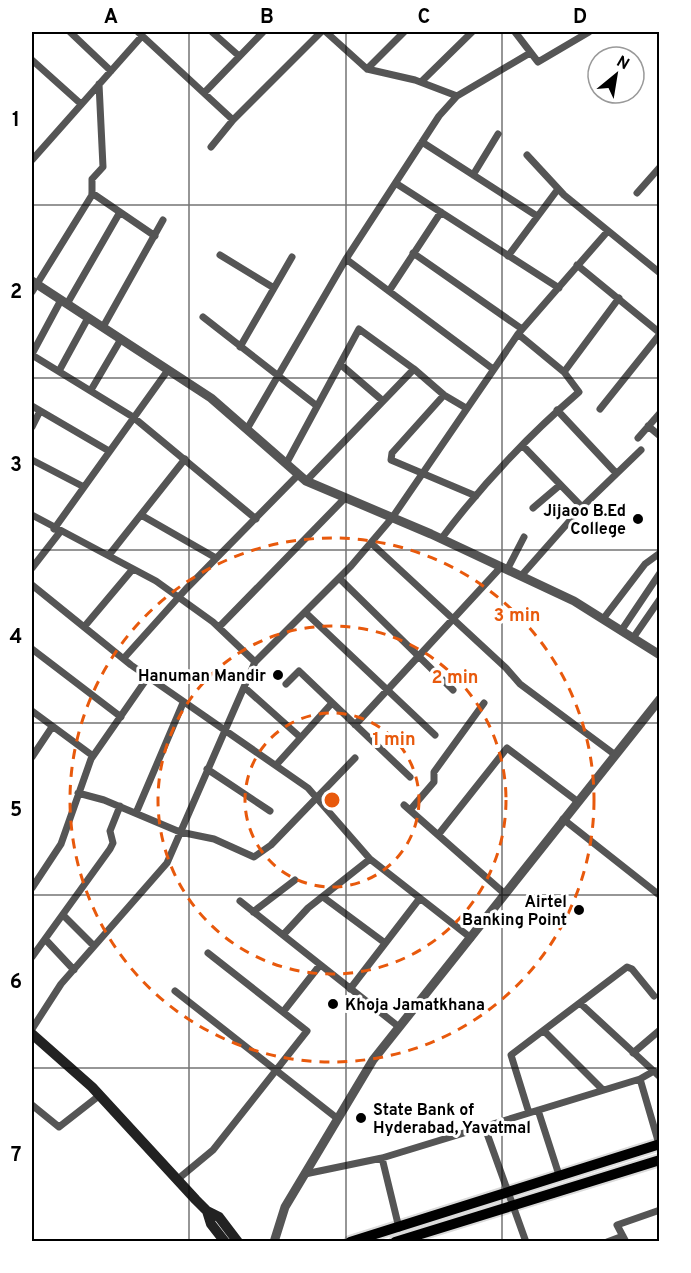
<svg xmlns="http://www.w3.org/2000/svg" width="691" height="1273" font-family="Overpass,sans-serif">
<rect width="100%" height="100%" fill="#fff"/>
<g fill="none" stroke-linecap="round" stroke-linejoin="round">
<defs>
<path id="primary" d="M 350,1242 L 660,1144
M 395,1242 L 660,1160"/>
</defs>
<use href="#primary" stroke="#dbdbdb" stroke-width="14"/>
<path stroke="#555" stroke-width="7" d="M 70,32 L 111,71
M 138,32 L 233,120
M 212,32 L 239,56
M 326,32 L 367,69 L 415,80 L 457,96
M 515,32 L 538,62 L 589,32
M 32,60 L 81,104
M 367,69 L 404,32
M 421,82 L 472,32
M 204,93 L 263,32
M 422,142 L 537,216
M 211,147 L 233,120 L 321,32
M 527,155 L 564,195 L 660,273
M 32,160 L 142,36
M 473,175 L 498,134
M 397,184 L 559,288
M 92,193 L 155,236
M 637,193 L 660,167
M 413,253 L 522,329
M 220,255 L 274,288
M 508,256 L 558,189
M 346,259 L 493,369
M 577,265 L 660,333
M 389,291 L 441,212
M 32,292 L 92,195 L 92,179 L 103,167 L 99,84
M 67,304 L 120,212
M 203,317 L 317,406
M 103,327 L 163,220
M 240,347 L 292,257
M 32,354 L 61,300
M 32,355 L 133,417 L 256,519
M 340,364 L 383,401
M 59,371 L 88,318
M 564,372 L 619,298
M 91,390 L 121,339
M 444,395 L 392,453 L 391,460 L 476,496
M 32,406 L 109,451
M 600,409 L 660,334
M 557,410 L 616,473
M 648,426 L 660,436
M 32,427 L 40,411
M 247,429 L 346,259 L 439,116 L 457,96 L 530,53
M 638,438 L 660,413
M 523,446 L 582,507
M 32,460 L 84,487
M 286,464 L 359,329 L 414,369 L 444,395 L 466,408
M 306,481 L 414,369
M 533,508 L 560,485
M 32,515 L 156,581 L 213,622 L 255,662
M 141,515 L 216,558
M 54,529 L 168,370
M 441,539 C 481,486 529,435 579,392 L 564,372 L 518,334
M 371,543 L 506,668 L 520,684 L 614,754
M 109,555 L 185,459
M 32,568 L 60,532
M 507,570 L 524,537
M 521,576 L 582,507 L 641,450
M 339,578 L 453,690
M 32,585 L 131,665 L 308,788 L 370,859 L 471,938
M 306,613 L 435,735
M 603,619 L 645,564 L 660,553
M 84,627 L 132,570
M 219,627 L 345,498
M 621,631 L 660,573
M 633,638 L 660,599
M 32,649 L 121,717
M 124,658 L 186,589 L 298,475
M 286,684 L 299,671 L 410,777
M 244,687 L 300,737
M 32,711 L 93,756
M 355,725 L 501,567
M 32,757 L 52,727
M 277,764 L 332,703
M 207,769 L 270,811
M 78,793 L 104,800 L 180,832 L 214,839 L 254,857 L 271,845 L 355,758
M 404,805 L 505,894
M 410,810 L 434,782 L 434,772 L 484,703
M 136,813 L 183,703
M 563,819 L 658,894
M 438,835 L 507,748 L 577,801
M 32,888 L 61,844 L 91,759 L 148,677
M 323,897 L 385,943
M 240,901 L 399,1027
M 253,912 L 295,880
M 63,915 L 94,946
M 283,935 L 308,908 L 370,859
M 45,939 L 74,970
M 32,957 L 110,849 L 113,843 L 110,831 L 120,806
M 350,989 L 420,898
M 175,991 L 338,1119
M 581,1004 L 660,1077
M 283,1012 L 320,965
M 32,1029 L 61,984 L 167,863 L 255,662 L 351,566 L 392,518 L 518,334 L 607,232
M 544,1031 L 603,1090
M 633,1053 L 660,1030
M 640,1079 L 659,1144
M 32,1105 L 59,1127 L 100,1095
M 538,1110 L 559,1175
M 529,1113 L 511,1055 L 627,967 L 632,969 L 654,996
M 485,1128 L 526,1242
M 382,1158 L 399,1228
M 305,1174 L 382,1158 L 640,1079 L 654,1071
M 178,1179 L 213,1150 L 307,1031 L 208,953
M 607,1242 L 623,1236
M 626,1242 L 617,1225 L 660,1210"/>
<path stroke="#555" stroke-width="9" d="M 32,281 L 211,398 L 306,481 L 431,534 L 574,601 L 660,655
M 274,1242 L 285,1207 L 373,1060 L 660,699"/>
<path stroke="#222" stroke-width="10" d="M 32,1034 L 92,1087 L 196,1200 L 207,1211 L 219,1217 L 238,1242
M 207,1211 L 211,1224 L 225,1242"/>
<use href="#primary" stroke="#000" stroke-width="10"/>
</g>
<path fill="none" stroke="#000" stroke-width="1.5" stroke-opacity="0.55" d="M 189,32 L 189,1242M 346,32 L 346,1242M 502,32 L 502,1242M 32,205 L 660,205M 32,378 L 660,378M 32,550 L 660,550M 32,723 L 660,723M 32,895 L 660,895M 32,1068 L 660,1068"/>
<g fill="none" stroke="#e8590c" stroke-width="3" stroke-dasharray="10 8">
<circle cx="332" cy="800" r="87"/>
<circle cx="332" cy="800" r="174"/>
<circle cx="332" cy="800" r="262"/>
</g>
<g fill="#000" stroke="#fff" stroke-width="2">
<circle cx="638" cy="519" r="6"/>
<circle cx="278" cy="675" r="6"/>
<circle cx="579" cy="910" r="6"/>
<circle cx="333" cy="1004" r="6"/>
<circle cx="361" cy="1118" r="6"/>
</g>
<g text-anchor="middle" stroke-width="6" stroke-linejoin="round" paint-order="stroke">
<g font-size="16" font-weight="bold" fill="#000" stroke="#fff" text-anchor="end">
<text x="626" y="516">Jijaoo B.Ed<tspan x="626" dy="18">College</tspan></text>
<text x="266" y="681">Hanuman Mandir</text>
<text x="567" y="907">Airtel<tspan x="567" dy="18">Banking Point</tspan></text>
<text x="345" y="1010" text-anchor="start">Khoja Jamatkhana</text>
<text x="373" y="1115" text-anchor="start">State Bank of<tspan x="373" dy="18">Hyderabad, Yavatmal</tspan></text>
</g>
</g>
<circle cx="332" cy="800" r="9" fill="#e8590c" stroke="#fff" stroke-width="3"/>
<g font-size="18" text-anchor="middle" font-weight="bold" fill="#e8590c" stroke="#fff" stroke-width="6" stroke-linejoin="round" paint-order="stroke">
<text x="517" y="621">3 min</text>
<text x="455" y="683">2 min</text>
<text x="394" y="745">1 min</text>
</g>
<rect width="691" height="1273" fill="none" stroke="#ffffff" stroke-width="66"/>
<g transform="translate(616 75) rotate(30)"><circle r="28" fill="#ffffff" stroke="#999999" stroke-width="1.5"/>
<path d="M0-4.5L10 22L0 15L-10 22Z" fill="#000000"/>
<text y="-9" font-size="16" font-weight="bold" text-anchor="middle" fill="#000000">N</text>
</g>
<rect x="33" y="33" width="625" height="1207" fill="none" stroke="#000" stroke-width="2"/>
<g font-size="20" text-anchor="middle" font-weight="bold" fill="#000">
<text x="111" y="23">A</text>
<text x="267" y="23">B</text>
<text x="424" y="23">C</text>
<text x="580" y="23">D</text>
<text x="16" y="126">1</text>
<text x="16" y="298">2</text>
<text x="16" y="471">3</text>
<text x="16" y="643">4</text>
<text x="16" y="816">5</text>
<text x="16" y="988">6</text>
<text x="16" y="1161">7</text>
</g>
</svg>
